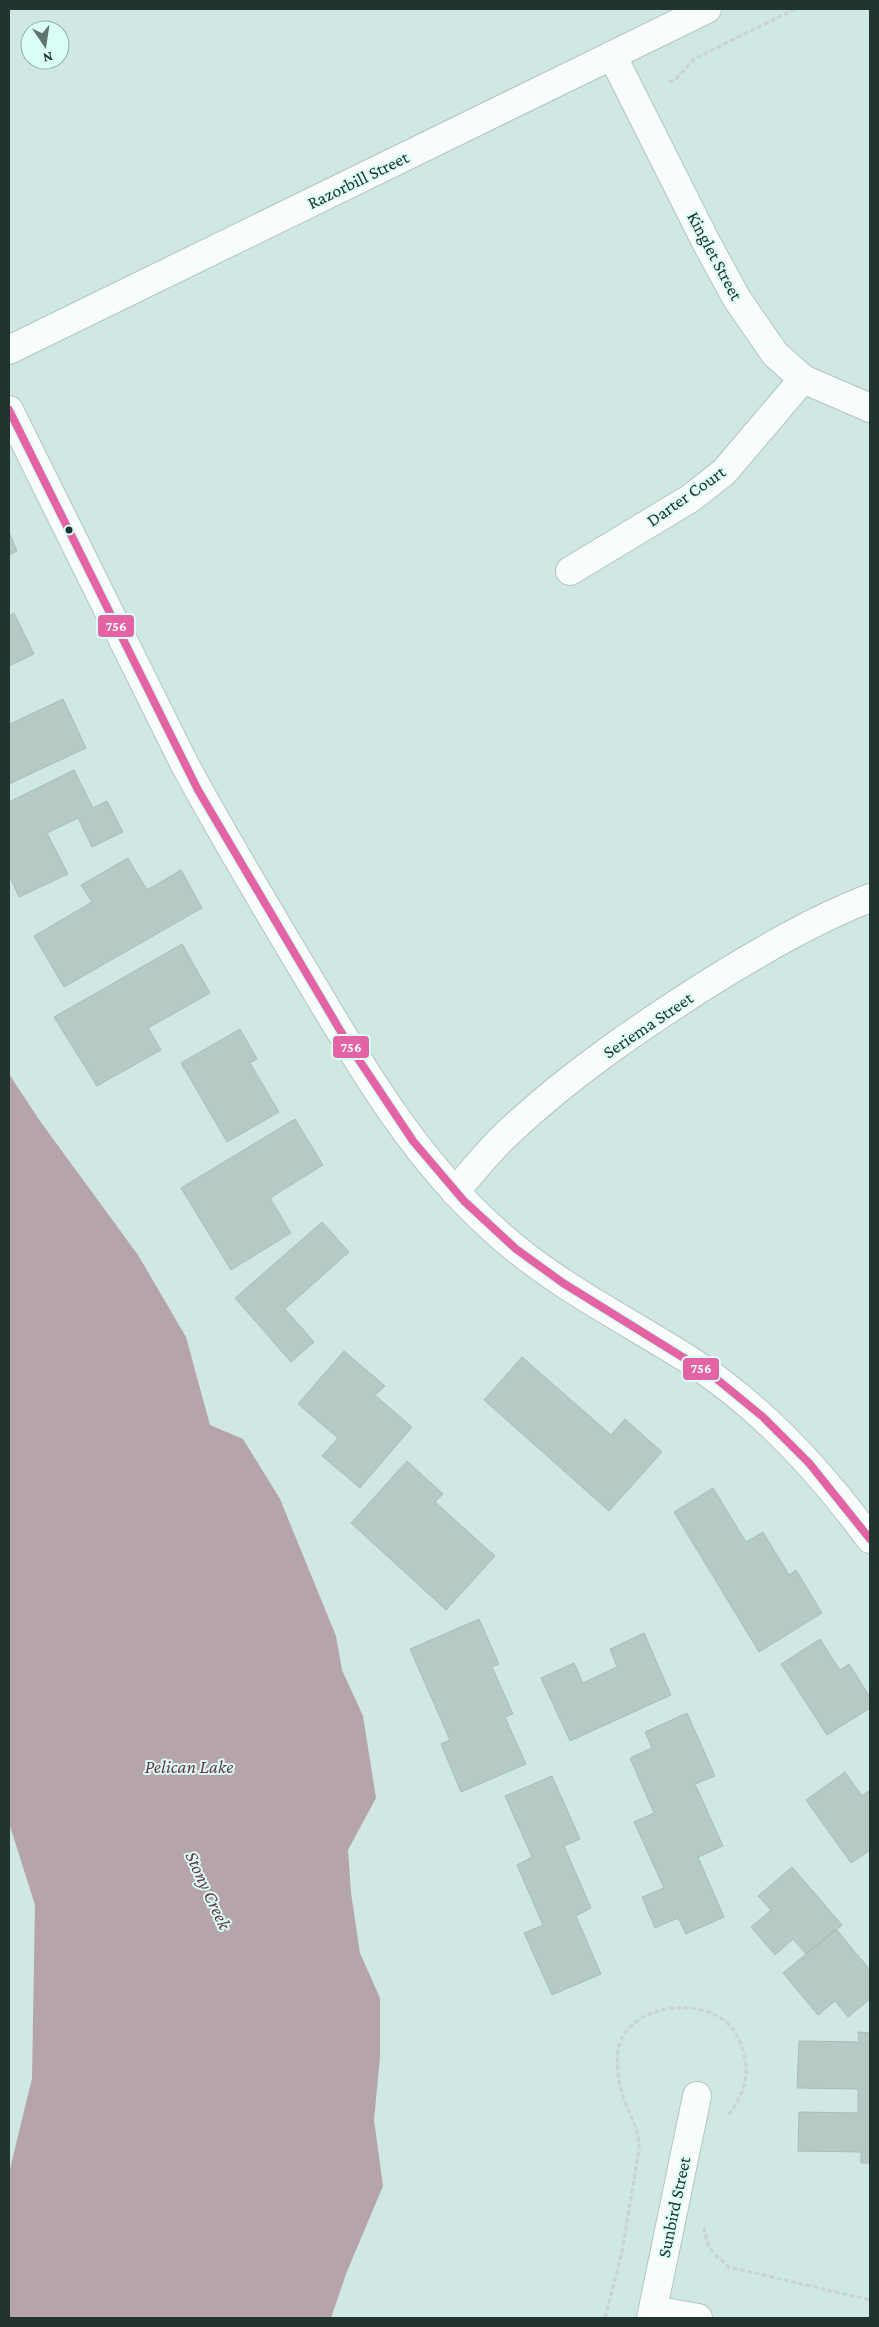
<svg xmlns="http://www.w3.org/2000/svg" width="879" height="2327" font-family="'Crimson Pro',serif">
<rect width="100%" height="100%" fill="#d0e8e3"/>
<path fill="#b6a4ab" d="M 9,1074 L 40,1121 L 138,1255 L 186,1337 L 210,1425 L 243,1439 L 280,1499 L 336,1636 L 342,1670 L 363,1716 L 376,1798 L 348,1850 L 351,1893 L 360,1953 L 380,1998 L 380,2057 L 374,2120 L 383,2186 L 346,2274 L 331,2318 L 9,2318 L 9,2173 L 32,2078 L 35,1905 L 9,1823 Z"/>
<path fill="#b6c9c5" stroke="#aabcb8" d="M 9,532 L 17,551 L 9,555 Z
M 14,613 L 34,654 L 9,666 L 9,616 Z
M 63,699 L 86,748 L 9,784 L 9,722 L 10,724 Z
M 74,770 L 93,808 L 107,801 L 123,832 L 92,847 L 78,818 L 47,833 L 68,874 L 19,897 L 9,875 L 9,802 Z
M 128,858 L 147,890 L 181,870 L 202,908 L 64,987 L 34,936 L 92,902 L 81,885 Z
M 182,944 L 210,993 L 148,1028 L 161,1050 L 97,1086 L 54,1017 Z
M 240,1029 L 257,1059 L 250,1063 L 279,1112 L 227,1142 L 181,1063 Z
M 295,1119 L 323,1165 L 270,1198 L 291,1233 L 231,1270 L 181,1188 Z
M 322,1222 L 349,1252 L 285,1309 L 314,1342 L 291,1362 L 235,1298 Z
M 344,1351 L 385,1386 L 375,1395 L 412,1427 L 360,1488 L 322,1456 L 338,1438 L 298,1404 Z
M 522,1357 L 611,1435 L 625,1419 L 662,1452 L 609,1511 L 484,1400 Z
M 407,1461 L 443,1494 L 435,1502 L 495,1556 L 446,1610 L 351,1523 Z
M 713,1488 L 746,1542 L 763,1532 L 789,1575 L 796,1570 L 822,1613 L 759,1652 L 674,1512 Z
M 479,1619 L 499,1664 L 492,1667 L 513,1714 L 505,1717 L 526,1764 L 461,1792 L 441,1744 L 450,1740 L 410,1649 Z
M 644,1633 L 671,1695 L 570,1741 L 541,1678 L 574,1663 L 583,1683 L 617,1667 L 610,1649 Z
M 820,1639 L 840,1670 L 849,1664 L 870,1697 L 870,1708 L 827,1735 L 781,1664 Z
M 687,1713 L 715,1776 L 695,1784 L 723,1846 L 698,1857 L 724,1917 L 686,1934 L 678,1918 L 655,1928 L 642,1897 L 664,1888 L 634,1822 L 654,1813 L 630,1758 L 652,1748 L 645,1732 Z
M 845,1772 L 862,1796 L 870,1790 L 870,1850 L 851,1863 L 806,1800 Z
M 552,1776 L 580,1839 L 564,1846 L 591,1908 L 576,1916 L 601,1974 L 552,1995 L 524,1933 L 543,1925 L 517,1865 L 532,1857 L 505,1796 Z
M 792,1867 L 842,1925 L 806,1954 L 793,1939 L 775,1955 L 751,1927 L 771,1910 L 758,1896 Z
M 836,1929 L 870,1970 L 870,1999 L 848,2017 L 835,2001 L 818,2015 L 783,1973 Z
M 858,2032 L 870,2033 L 870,2163 L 861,2163 L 861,2152 L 798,2151 L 799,2112 L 858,2113 L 858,2089 L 797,2088 L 799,2041 L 859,2042 Z"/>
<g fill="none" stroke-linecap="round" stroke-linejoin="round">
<defs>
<path id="minor" d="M 612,55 L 707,244 L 737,299 L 775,354 L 803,379 L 870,408
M 9,350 L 707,9
M 570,571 L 691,498 L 724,472 L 803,379
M 455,1192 C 473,1171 491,1148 511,1130 C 571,1074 640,1027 709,983 C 761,951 813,920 870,898
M 653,2310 L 698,2318
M 651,2318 L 697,2096"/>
<path id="tertiary" d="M 9,410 L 184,763 C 222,834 264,904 306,974 C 360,1065 413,1157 493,1229 C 553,1284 618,1315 686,1358 C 760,1405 819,1469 870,1539"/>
</defs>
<use href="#minor" stroke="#b2c5c1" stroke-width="30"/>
<use href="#tertiary" stroke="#b2c5c1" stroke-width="30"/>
<path stroke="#cbd3d1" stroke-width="3" stroke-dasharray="5 2.5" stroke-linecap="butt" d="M 669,82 L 676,79 L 694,59 L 795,9
M 704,2227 C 707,2249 713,2253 729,2267 L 870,2300
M 605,2318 L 622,2252 L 639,2149 C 639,2127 632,2121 625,2102 C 619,2087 616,2066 618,2050 C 626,2006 696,1996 726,2022 C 737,2031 742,2045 745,2059 C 749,2081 742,2097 728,2115"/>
<use href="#minor" stroke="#f8fcfb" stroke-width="28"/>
<use href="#tertiary" stroke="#f8fcfb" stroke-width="28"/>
<defs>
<path id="bus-1" d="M 9,410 L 198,790 L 347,1042 L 413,1141 L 464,1201 L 516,1249 L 563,1283 L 713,1376 L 763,1417 L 809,1463 L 870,1539"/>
</defs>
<use href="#bus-1" stroke="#dafef5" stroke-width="11"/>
<use href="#bus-1" stroke="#e463a4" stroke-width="8"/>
</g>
<circle fill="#223430" stroke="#dafef5" stroke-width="2" cx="69" cy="530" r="4.5"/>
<g text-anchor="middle" stroke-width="4" stroke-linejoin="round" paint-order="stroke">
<g font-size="18" fill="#223430" stroke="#dafef5">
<text transform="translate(358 180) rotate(-26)" y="6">Razorbill Street</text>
<text transform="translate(715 256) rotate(62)" y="6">Kinglet Street</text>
<text transform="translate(686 496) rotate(-35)" y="6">Darter Court</text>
<text transform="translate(648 1025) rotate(-34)" y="6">Seriema Street</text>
<text transform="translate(674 2207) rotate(-78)" y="6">Sunbird Street</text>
</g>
<g font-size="19" font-style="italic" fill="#683548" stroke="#dafef5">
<text x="189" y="1773">Pelican Lake</text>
<text transform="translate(209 1890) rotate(65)" y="7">Stony Creek</text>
</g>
</g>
<g stroke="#dafef5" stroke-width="2">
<rect x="97" y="614" width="38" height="24" rx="5" fill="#e463a4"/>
<rect x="332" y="1035" width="38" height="24" rx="5" fill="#e463a4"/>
<rect x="682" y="1357" width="38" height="24" rx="5" fill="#e463a4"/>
</g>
<g font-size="14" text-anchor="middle" font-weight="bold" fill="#fff">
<text x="116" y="631">756</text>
<text x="351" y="1052">756</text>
<text x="701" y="1373">756</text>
</g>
<rect width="879" height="2327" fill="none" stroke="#223430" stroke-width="20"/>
<g transform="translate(45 45) rotate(167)"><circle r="24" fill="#dafef5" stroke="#90ada6"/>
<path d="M0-4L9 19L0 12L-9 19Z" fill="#5f736f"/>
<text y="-8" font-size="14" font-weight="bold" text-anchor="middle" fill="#223430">N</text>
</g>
</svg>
